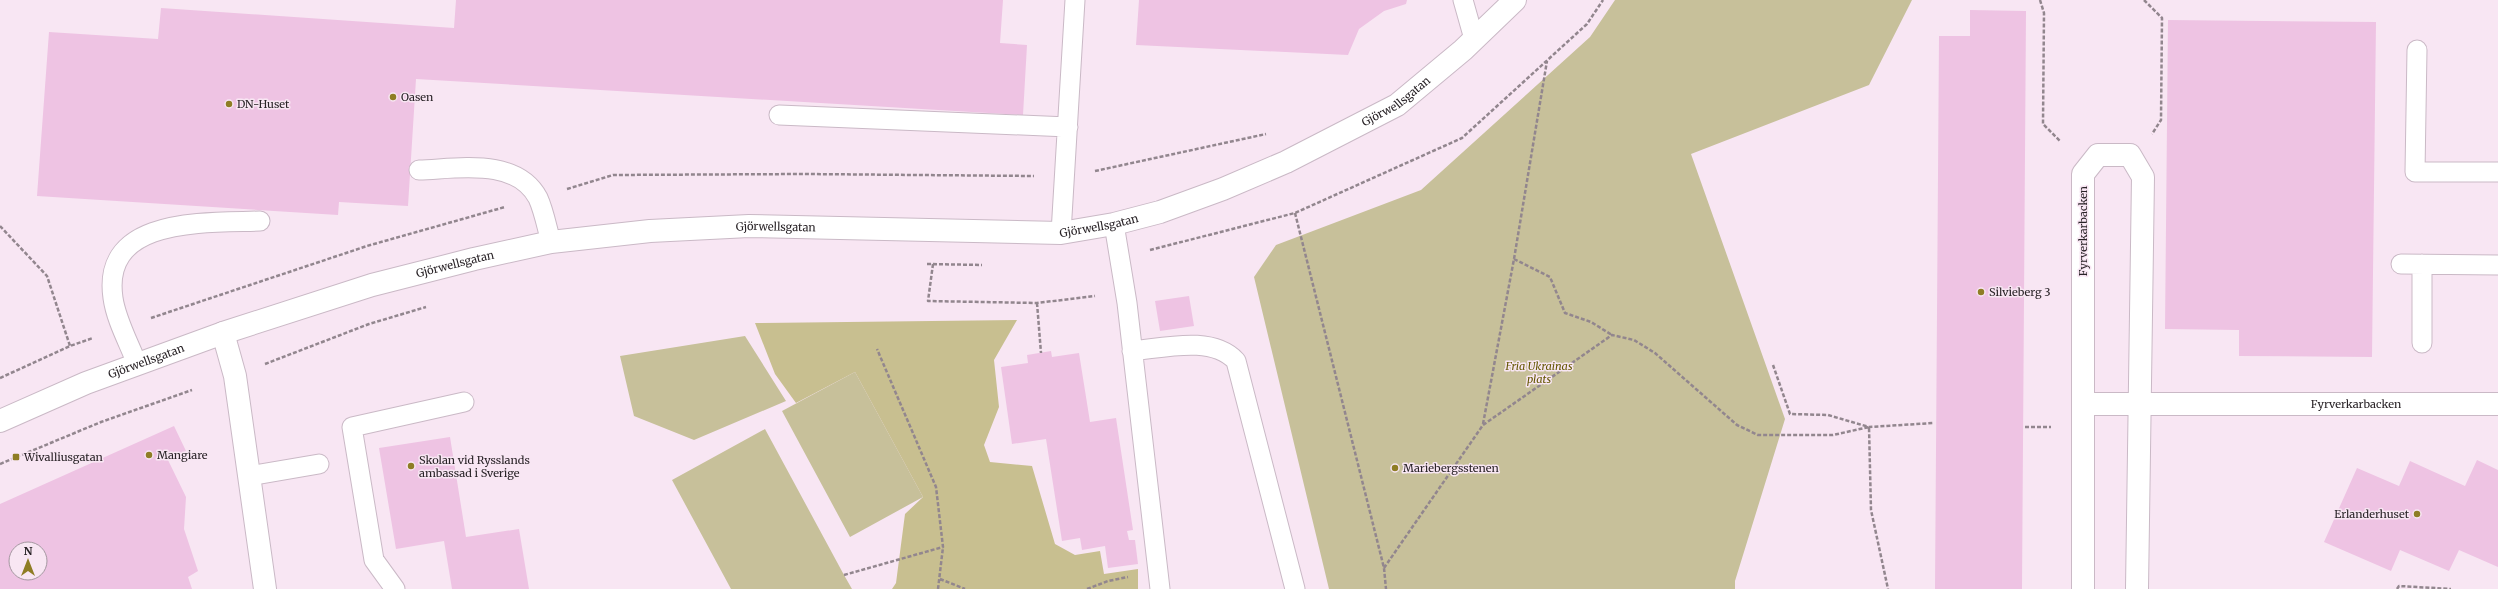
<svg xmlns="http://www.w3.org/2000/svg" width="2498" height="589" font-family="Merriweather,serif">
<rect width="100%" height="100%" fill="#f8e6f3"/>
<path fill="#c7c09a" d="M 1615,0 L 1912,0 L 1869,85 L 1691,154 L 1785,419 L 1735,581 L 1735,589 L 1329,589 L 1254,277 L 1276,245 L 1421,190 L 1590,37 Z
M 745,336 L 786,401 L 694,440 L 634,416 L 620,356 Z
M 855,372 L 923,497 L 850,537 L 782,411 Z
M 765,429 L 844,575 L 852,589 L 731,589 L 672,480 Z"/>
<path fill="#c8bf90" d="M 1017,320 L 994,360 L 999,407 L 984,445 L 990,462 L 1032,466 L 1055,544 L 1075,555 L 1100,551 L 1104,574 L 1138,569 L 1138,589 L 892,589 L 896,583 L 905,514 L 923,497 L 855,372 L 796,403 L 775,374 L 755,323 Z"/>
<path fill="#eec3e3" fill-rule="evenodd" d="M 456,0 L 1003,0 L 1000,43 L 1027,45 L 1023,115 L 416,79 L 408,206 L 339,202 L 338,215 L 37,196 L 49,32 L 158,39 L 161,8 L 454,28 Z
M 1139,0 L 1407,0 L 1406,4 L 1384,11 L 1359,29 L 1348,55 L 1136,45 Z
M 1970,10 L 2026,11 L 2022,589 L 1935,589 L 1939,36 L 1970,36 Z
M 2168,20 L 2376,22 L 2372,357 L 2239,356 L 2239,330 L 2165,329 Z
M 1189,296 L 1194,326 L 1160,331 L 1155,301 Z
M 1051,351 L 1052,357 L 1079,353 L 1090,422 L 1116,418 L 1133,530 L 1127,531 L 1129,540 L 1135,540 L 1138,564 L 1108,568 L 1105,546 L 1082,550 L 1080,538 L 1062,541 L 1046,439 L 1012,444 L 1001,367 L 1028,363 L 1027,355 Z
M 174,426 L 186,451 L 168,460 L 186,497 L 184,529 L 198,571 L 188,577 L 192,589 L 0,589 L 0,504 ZM 16,549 L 40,549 L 40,573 L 16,573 Z
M 450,437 L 466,537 L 519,529 L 529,589 L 452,589 L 444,541 L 396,549 L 379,448 Z
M 2477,460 L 2498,470 L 2498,567 L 2459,550 L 2449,571 L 2400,550 L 2391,571 L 2324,542 L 2357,468 L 2399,486 L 2410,461 L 2465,486 Z"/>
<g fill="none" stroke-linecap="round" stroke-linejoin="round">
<defs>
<path id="lane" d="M 1463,0 L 1474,39
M 2417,50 L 2415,172 L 2498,172
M 779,115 L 1068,127
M 419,170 C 457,169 516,157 538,198 C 544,211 547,228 551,242
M 1114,224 L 1127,303 L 1160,589
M 1061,233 L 1075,0
M 2401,264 L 2498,265
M 2422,264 L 2422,343
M 1132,351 C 1164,348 1212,335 1236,361 L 1295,589
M 137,364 C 129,343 116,320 113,298 C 101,216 207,223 260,221
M 249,476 L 319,464
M 395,589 L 374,560 L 352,427 L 464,402"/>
<g id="street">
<path d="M 223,333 L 235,376 L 265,589"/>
<path id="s1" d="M 2083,404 L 2498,404"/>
<path d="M 2083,589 L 2083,174 L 2098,155 L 2130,155 L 2143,177 L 2137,589"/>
</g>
<g id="secondary">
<path id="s2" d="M 0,421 L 86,383 L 223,333 L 372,285 L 474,259 L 551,242 L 650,231 L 749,226 L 1061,233 L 1114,224 L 1160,212 L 1223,189 L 1286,162 L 1397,105 L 1463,50 L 1515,0"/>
</g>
</defs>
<use href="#lane" stroke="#cab9c6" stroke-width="21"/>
<use href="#street" stroke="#cab9c6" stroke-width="24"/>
<use href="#secondary" stroke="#cab9c6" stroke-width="24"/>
<path stroke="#92868e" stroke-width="2.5" stroke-dasharray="4 2" stroke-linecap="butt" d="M 2040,0 L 2044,13 L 2043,124 L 2060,141
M 2144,0 L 2162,18 L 2161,120 L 2152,134
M 1095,171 L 1266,134
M 567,189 L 613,175 L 804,174 L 1034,176
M 1295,213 L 1384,568 L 1386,589
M 0,226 L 47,276 L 70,346
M 1150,250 L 1295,213 L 1462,138 L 1587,24 L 1603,0
M 1514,259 L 1550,277 L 1565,313 L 1591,322 L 1612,335
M 927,264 L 982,265
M 933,264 L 928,301 L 1037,303 L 1095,296
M 1037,303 L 1041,353
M 151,318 L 367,246 L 505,207
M 265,364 L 369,324 L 426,307
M 1773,365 L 1790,414 L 1828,415 L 1869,427 L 1933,423
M 0,378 L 70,346 L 93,338
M 1483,424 L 1514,259 L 1547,61
M 2025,427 L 2051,427
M 0,464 L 101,422 L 192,390
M 1384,568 L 1483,425 L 1612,335 L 1634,340 L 1655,353 L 1737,425 L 1758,435 L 1833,435 L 1869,427 L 1871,510 L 1888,589
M 844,575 L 943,547 L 936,487 L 877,349
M 940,579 L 965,589
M 938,589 L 943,547
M 1087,589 L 1108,581 L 1128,577
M 2397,589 L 2399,586 L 2451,589"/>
<use href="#lane" stroke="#fff" stroke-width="19"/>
<use href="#street" stroke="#fff" stroke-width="22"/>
<use href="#secondary" stroke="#fff" stroke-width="22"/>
</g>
<g fill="#8e7d24" stroke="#f8e6f3" stroke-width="1.5">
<circle cx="393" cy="97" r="4"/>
<circle cx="229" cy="104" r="4"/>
<circle cx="1981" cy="292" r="4"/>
<circle cx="149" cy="455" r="4"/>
<rect x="12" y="453" width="8" height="8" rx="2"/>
<circle cx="411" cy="466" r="4"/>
<circle cx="1395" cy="468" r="4"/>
<circle cx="2417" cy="514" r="4"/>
</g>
<g text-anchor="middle" stroke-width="3" stroke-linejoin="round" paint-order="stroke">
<g font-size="11" fill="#292327" stroke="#f8e6f3" text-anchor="start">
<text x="401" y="101">Oasen</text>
<text x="237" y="108">DN-Huset</text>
<text x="1989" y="296">Silvieberg 3</text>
<text x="157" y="459">Mangiare</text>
<text x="24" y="461">Wivalliusgatan</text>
<text x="419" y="464">Skolan vid Rysslands<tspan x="419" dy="13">ambassad i Sverige</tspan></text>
<text x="1403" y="472">Mariebergsstenen</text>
<text x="2409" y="518" text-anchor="end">Erlanderhuset</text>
</g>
<g font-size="11" fill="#292327" stroke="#f8e6f3">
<text dy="4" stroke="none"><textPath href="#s2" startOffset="1454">Gjörwellsgatan</textPath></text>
<text dy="4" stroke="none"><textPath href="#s2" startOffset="1130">Gjörwellsgatan</textPath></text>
<text dy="4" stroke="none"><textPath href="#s2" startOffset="806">Gjörwellsgatan</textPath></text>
<text transform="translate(2083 231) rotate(-90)" y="4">Fyrverkarbacken</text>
<text dy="4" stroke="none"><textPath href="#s2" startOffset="482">Gjörwellsgatan</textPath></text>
<text dy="4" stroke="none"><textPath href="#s2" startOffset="158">Gjörwellsgatan</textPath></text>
<text dy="4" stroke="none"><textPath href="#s1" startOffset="273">Fyrverkarbacken</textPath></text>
</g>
<g font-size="11" font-style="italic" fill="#635600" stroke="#f8e6f3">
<text x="1539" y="370">Fria Ukrainas<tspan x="1539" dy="13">plats</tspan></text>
</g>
</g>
<g transform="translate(28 561)"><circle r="19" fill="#f8e6f3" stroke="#a598a1"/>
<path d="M0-3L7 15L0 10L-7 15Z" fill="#8e7d24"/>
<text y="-6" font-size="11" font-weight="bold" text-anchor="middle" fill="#292327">N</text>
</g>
</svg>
